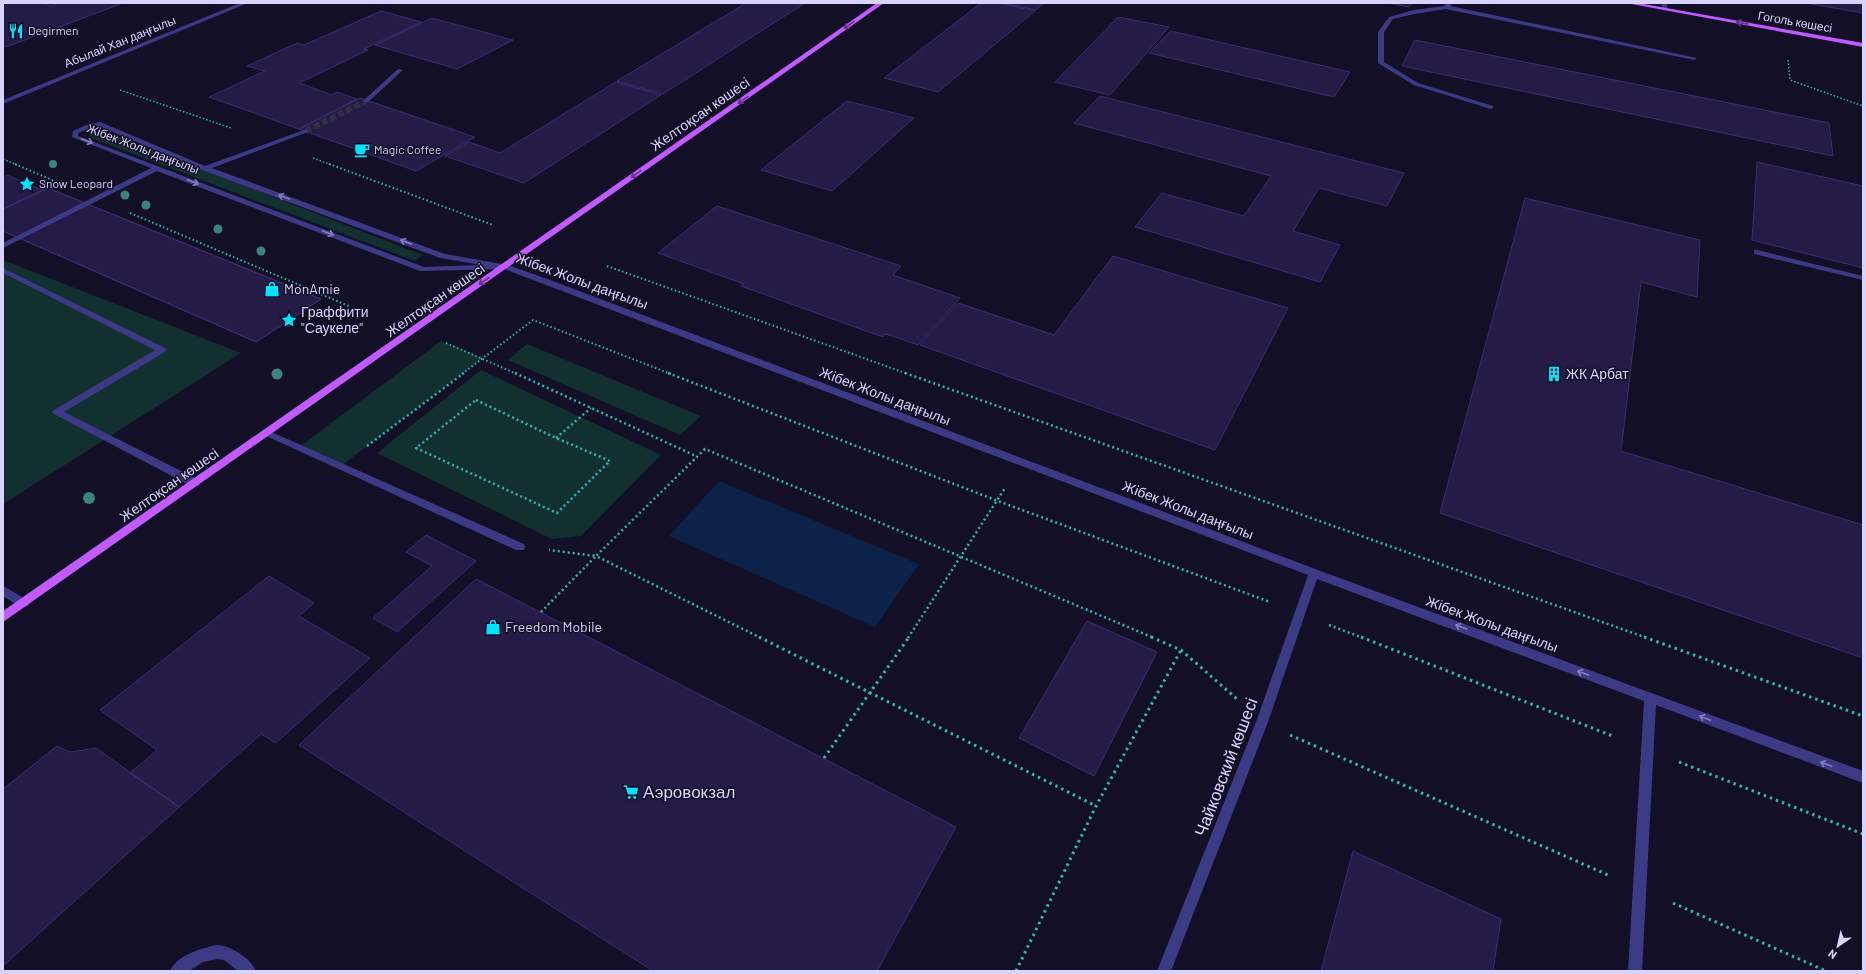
<svg xmlns="http://www.w3.org/2000/svg" width="1866" height="974" font-family="Barlow,sans-serif">
<rect width="100%" height="100%" fill="#130f26"/>
<path fill="#12302f" d="M 98,132 L 106,132 L 423,255 L 415,261 L 91,138 L 90,135 Z
M 3,260 L 241,353 L 3,504 Z
M 441,341 L 483,358 L 341,466 L 299,447 Z
M 527,344 L 701,416 L 680,435 L 508,360 Z
M 481,370 L 661,455 L 581,536 L 552,539 L 377,453 Z"/>
<path fill="#0c2248" d="M 719,481 L 919,564 L 875,627 L 669,536 Z"/>
<path fill="#241b47" stroke="#3b2d73" d="M 3,3 L 43,3 L 51,6 L 58,3 L 123,3 L 6,47 L 3,46 Z
M 746,3 L 805,3 L 663,94 L 617,81 Z
M 981,3 L 999,3 L 1035,11 L 938,92 L 884,78 Z
M 1002,3 L 1044,3 L 1036,10 Z
M 1387,3 L 1412,3 L 1409,7 Z
M 1805,3 L 1863,3 L 1863,13 Z
M 381,11 L 421,22 L 364,49 L 368,50 L 299,83 L 332,95 L 337,92 L 357,99 L 299,129 L 209,97 L 265,71 L 247,66 L 297,43 L 304,45 Z
M 1118,17 L 1169,27 L 1110,95 L 1055,82 Z
M 432,18 L 513,40 L 457,69 L 375,45 Z
M 1171,31 L 1350,72 L 1334,97 L 1149,53 Z
M 1415,40 L 1829,123 L 1833,156 L 1402,66 Z
M 616,82 L 661,95 L 524,183 L 445,156 L 469,142 L 500,153 Z
M 1100,96 L 1404,173 L 1387,206 L 1319,188 L 1293,231 L 1340,245 L 1320,282 L 1135,227 L 1162,193 L 1244,216 L 1271,176 L 1074,123 Z
M 360,98 L 475,137 L 416,171 L 299,129 Z
M 847,101 L 914,118 L 832,191 L 761,170 Z
M 1757,162 L 1863,186 L 1863,268 L 1752,240 Z
M 7,175 L 27,184 L 43,190 L 3,209 L 3,177 Z
M 48,188 L 321,299 L 256,342 L 3,231 L 3,209 Z
M 48,188 L 321,299 L 256,342 L 3,231 L 3,209 Z
M 1525,198 L 1700,240 L 1697,297 L 1641,282 L 1621,451 L 1863,525 L 1863,658 L 1440,513 Z
M 717,206 L 901,266 L 893,275 L 960,298 L 918,345 L 886,334 L 883,337 L 741,286 L 744,284 L 658,253 Z
M 1113,256 L 1288,308 L 1215,450 L 920,345 L 958,303 L 1054,335 Z
M 426,535 L 476,561 L 397,632 L 373,618 L 432,566 L 406,552 Z
M 269,576 L 314,603 L 299,616 L 370,658 L 276,743 L 261,734 L 179,807 L 130,773 L 157,750 L 100,710 Z
M 476,579 L 956,827 L 877,971 L 653,971 L 299,745 Z
M 1087,621 L 1157,652 L 1094,776 L 1019,738 Z
M 57,746 L 70,752 L 96,748 L 179,807 L 3,966 L 3,789 Z
M 1353,851 L 1501,919 L 1493,971 L 1321,971 Z"/>
<g fill="none" stroke-linecap="round" stroke-linejoin="round">
<path stroke="#312d47" stroke-width="6" stroke-dasharray="6 3" stroke-linecap="butt" d="M 306,131 L 366,101"/>
<path stroke="#2fb8b0" stroke-width="1.5" stroke-dasharray="1.5 2" stroke-linecap="butt" d="M 1788,60 L 1790,80 L 1863,106
M 120,90 L 231,128
M 313,158 L 332,165
M 3,159 L 17,165"/>
<path stroke="#2fb8b0" stroke-width="2" stroke-dasharray="1.5 2.5" stroke-linecap="butt" d="M 15,164 L 61,184
M 329,164 L 493,225
M 130,213 L 351,307
M 607,266 L 908,374
M 446,343 L 517,374
M 462,374 L 533,320 L 671,374"/>
<path stroke="#2fb8b0" stroke-width="2.5" stroke-dasharray="2 3" stroke-linecap="butt" d="M 515,373 L 696,456
M 668,373 L 998,501 L 1270,602
M 905,373 L 1647,638
M 476,400 L 556,438 L 610,461 L 557,513 L 416,448 Z
M 556,438 L 591,408
M 367,446 L 464,373
M 541,612 L 596,556 L 549,550
M 1329,625 L 1363,638
M 761,638 L 596,556 L 705,449 L 1154,638
M 908,638 L 1005,488"/>
<path stroke="#2fb8b0" stroke-width="3" stroke-dasharray="2.5 4" stroke-linecap="butt" d="M 759,637 L 1096,806
M 1151,637 L 1181,650 L 1237,699
M 1361,637 L 1615,737
M 1644,637 L 1863,716
M 1290,735 L 1608,875
M 824,758 L 909,637
M 1679,762 L 1863,834
M 1673,903 L 1826,971
M 1016,971 L 1096,806 L 1181,650"/>
<path fill="#3d3a85" fill-rule="evenodd" d="M 240,3 L 248,3 L 3,104 L 3,100 Z
M 1447,3 L 1453,3 L 1450,6 L 1697,58 L 1694,60 L 1446,9 L 1414,14 L 1393,19 L 1384,32 L 1384,62 L 1418,83 L 1493,106 L 1493,108 L 1491,109 L 1414,85 L 1378,63 L 1378,32 L 1389,17 L 1414,10 L 1444,6 Z
M 1661,3 L 1667,3 L 1667,10 L 1663,10 Z
M 398,69 L 403,70 L 368,102 L 364,102 L 364,100 Z
M 100,122 L 205,166 L 304,130 L 308,130 L 308,132 L 212,168 L 445,254 L 508,265 L 550,280 L 1318,570 L 1863,771 L 1863,783 L 1656,705 L 1642,971 L 1628,971 L 1644,701 L 1317,579 L 1268,722 L 1171,971 L 1157,971 L 1256,722 L 1308,575 L 504,269 L 420,271 L 157,171 L 3,248 L 3,243 L 151,168 L 72,137 L 73,131 L 86,125 ZM 99,126 L 202,170 L 440,258 L 481,265 L 424,267 L 78,136 L 78,133 L 90,128 Z
M 1754,250 L 1757,250 L 1863,276 L 1863,280 L 1754,254 Z
M 3,268 L 165,348 L 166,350 L 165,352 L 64,412 L 199,480 L 200,483 L 199,486 L 191,486 L 54,414 L 52,412 L 54,410 L 155,350 L 3,273 Z
M 267,430 L 524,544 L 525,547 L 524,550 L 516,550 L 264,435 L 262,433 L 264,431 Z
M 3,586 L 28,600 L 30,603 L 28,606 C 20,609 10,600 3,596 Z
M 217,945 C 231,946 250,957 256,971 L 238,971 L 224,960 L 217,959 L 203,962 L 189,971 L 170,971 C 176,956 201,948 217,945 Z"/>
<path fill="#c25bff" fill-rule="evenodd" d="M 877,3 L 884,3 L 3,622 L 3,611 Z
M 1626,3 L 1638,3 L 1863,43 L 1863,47 Z"/>
</g>
<g fill="#3d827b">
<circle cx="53" cy="164" r="4"/>
<circle cx="125" cy="195" r="4.5"/>
<circle cx="146" cy="205" r="4.5"/>
<circle cx="218" cy="229" r="4.5"/>
<circle cx="261" cy="251" r="4.5"/>
<circle cx="277" cy="374" r="5.5"/>
<circle cx="89" cy="498" r="6"/>
</g>
<defs><path id="oneway-shaft" d="M-6 0H5M1.5-3L5.5 0L1.5 3" fill="none" stroke-width="1.6" stroke-linecap="round" stroke-linejoin="round"/></defs>
<g stroke="#623188">
<use href="#oneway-shaft" transform="translate(1742 23) rotate(-170)"/>
<use href="#oneway-shaft" transform="translate(849 25) rotate(145)"/>
<use href="#oneway-shaft" transform="translate(743 100) rotate(145)"/>
<use href="#oneway-shaft" transform="translate(636 174) rotate(145)"/>
<use href="#oneway-shaft" transform="translate(484 281) rotate(145)"/>
</g>
<g stroke="#837fbc">
<use href="#oneway-shaft" transform="translate(87 141) rotate(21)"/>
<use href="#oneway-shaft" transform="translate(193 182) rotate(21)"/>
<use href="#oneway-shaft" transform="translate(284 197) rotate(-160)"/>
<use href="#oneway-shaft" transform="translate(328 233) rotate(21)"/>
<use href="#oneway-shaft" transform="translate(406 242) rotate(-160)"/>
<use href="#oneway-shaft" transform="translate(1461 627) rotate(-160)"/>
<use href="#oneway-shaft" transform="translate(1583 673) rotate(-160)"/>
<use href="#oneway-shaft" transform="translate(1705 718) rotate(-159)"/>
<use href="#oneway-shaft" transform="translate(1826 764) rotate(-159)"/>
</g>
<defs>
<symbol id="restaurant-bare" viewBox="-9 -9 18 18"><path d="M-5-6h1v4h1v-4h1v4h1v-4h1v5L-1.5 .5V6h-2V.5L-5-1ZM5-6V6H3V1.5H1.5Q1.5-4 5-6Z" fill="#00e5ff" stroke="#130f26" stroke-width="2.5" paint-order="stroke"/></symbol>
<symbol id="cafe-bare" viewBox="-9 -9 18 18"><path d="M-5.5-4.5H6V0H3Q3 3.5 0 3.5H-2.5Q-5.5 3.5-5.5 0ZM3-3.2v2h1.7v-2ZM-6 4.5H4V6H-6Z" fill="#00e5ff" stroke="#130f26" stroke-width="2.5" paint-order="stroke"/></symbol>
<symbol id="sight-bare" viewBox="-9 -9 18 18"><path d="M0-6L1.8-2.2L6-1.7L2.9 1.2L3.7 5.4L0 3.3L-3.7 5.4L-2.9 1.2L-6-1.7L-1.8-2.2Z" fill="#00e5ff" stroke="#130f26" stroke-width="2.5" paint-order="stroke"/></symbol>
<symbol id="shop-bare" viewBox="-9 -9 18 18"><path d="M-5-2.5h2.3a2.7 3.5 0 0 1 5.4 0H5L5.5 6h-11ZM-1.5-2.5h3a1.5 2.3 0 0 0-3 0Z" fill="#00e5ff" stroke="#130f26" stroke-width="2.5" paint-order="stroke"/></symbol>
<symbol id="building-bare" viewBox="-9 -9 18 18"><path d="M-4-6H4V6H1V3H-1V6H-4ZM-2.5-4.3h1.7v1.8h-1.7ZM.8-4.3h1.7v1.8H.8ZM-2.5-1h1.7V.8h-1.7ZM.8-1h1.7V.8H.8Z" fill="#00e5ff" stroke="#130f26" stroke-width="2.5" paint-order="stroke"/></symbol>
<symbol id="supermarket-bare" viewBox="-9 -9 18 18"><path d="M-6-5.5h2.5l.6 2H6L4.5 2H-2.5L-4.4-4H-6ZM-1.5 3.2a1.3 1.3 0 1 0 .1 0ZM3 3.2a1.3 1.3 0 1 0 .1 0Z" fill="#00e5ff" stroke="#130f26" stroke-width="2.5" paint-order="stroke"/></symbol>
</defs>
<g fill-rule="evenodd">
<use href="#restaurant-bare" x="5" y="20" width="22" height="22"/>
<use href="#cafe-bare" x="351" y="139" width="22" height="22"/>
<use href="#sight-bare" x="16" y="173" width="22" height="22"/>
<use href="#shop-bare" x="261" y="278" width="22" height="22"/>
<use href="#sight-bare" x="278" y="309" width="22" height="22"/>
<use href="#building-bare" x="1543" y="363" width="22" height="22"/>
<use href="#shop-bare" x="482" y="616" width="22" height="22"/>
<use href="#supermarket-bare" x="620" y="781" width="22" height="22"/>
</g>
<g text-anchor="middle" stroke-width="3" stroke-linejoin="round" paint-order="stroke">
<g font-size="12" fill="#d9d4ff" stroke="#130f26">
<text transform="translate(1795 22) rotate(10)" y="4">Гоголь көшесі</text>
<text transform="translate(120 42) rotate(-22)" y="4">Абылай Хан даңғылы</text>
<text transform="translate(143 149) rotate(21)" y="4">Жібек Жолы даңғылы</text>
</g>
<g font-size="12" fill="#d9d4ff" stroke="#130f26" text-anchor="start">
<text x="28" y="35">Degirmen</text>
<text x="374" y="154">Magic Coffee</text>
<text x="39" y="188">Snow Leopard</text>
</g>
<g font-size="14" fill="#d9d4ff" stroke="#130f26">
<text transform="translate(700 114) rotate(-35)" y="5">Желтоқсан көшесі</text>
<text transform="translate(582 281) rotate(20)" y="5">Жібек Жолы даңғылы</text>
<text transform="translate(435 300) rotate(-35)" y="5">Желтоқсан көшесі</text>
<text transform="translate(885 396) rotate(21)" y="5">Жібек Жолы даңғылы</text>
<text transform="translate(169 485) rotate(-35)" y="5">Желтоқсан көшесі</text>
<text transform="translate(1188 510) rotate(21)" y="5">Жібек Жолы даңғылы</text>
<text transform="translate(1492 624) rotate(20)" y="5">Жібек Жолы даңғылы</text>
</g>
<g font-size="14" fill="#d9d4ff" stroke="#130f26" text-anchor="start">
<text x="284" y="294">MonAmie</text>
<text x="301" y="317">Граффити<tspan x="301" dy="16">"Саукеле"</tspan></text>
<text x="1566" y="379">ЖК Арбат</text>
<text x="505" y="632">Freedom Mobile</text>
</g>
<g font-size="17" fill="#d9d4ff" stroke="#130f26">
<text transform="translate(1226 767) rotate(-69)" y="6">Чайковский көшесі</text>
</g>
<g font-size="17" fill="#d9d4ff" stroke="#130f26" text-anchor="start">
<text x="643" y="798">Аэровокзал</text>
</g>
</g>
<rect width="1866" height="974" fill="none" stroke="#d9d4ff" stroke-width="8"/>
<g transform="translate(1838 946) rotate(214)" stroke="#130f26" stroke-width="3" paint-order="stroke">
<path d="M0-3L7 15L0 10L-7 15Z" fill="#d9d4ff"/>
<text y="-6" font-size="11" font-weight="bold" text-anchor="middle" fill="#d9d4ff">N</text>
</g>
</svg>
